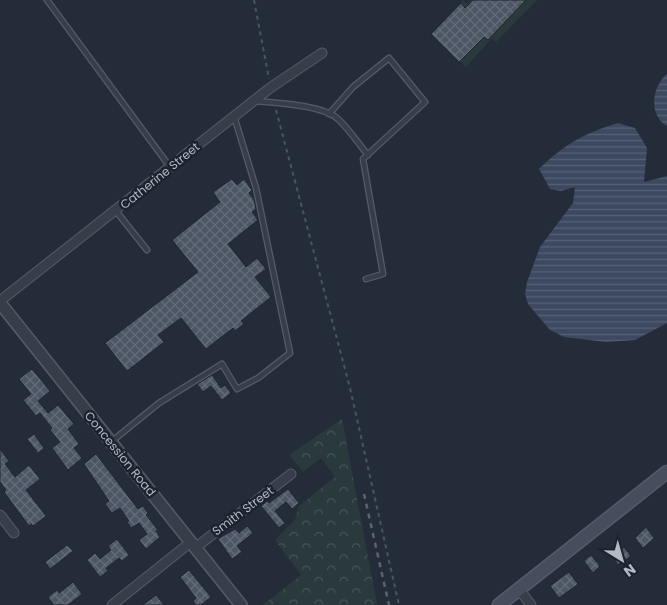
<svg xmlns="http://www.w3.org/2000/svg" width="667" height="605" font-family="Poppins,sans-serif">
<defs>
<pattern id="forest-crowns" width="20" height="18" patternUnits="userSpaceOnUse" patternTransform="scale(1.25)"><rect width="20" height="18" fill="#2a3a3c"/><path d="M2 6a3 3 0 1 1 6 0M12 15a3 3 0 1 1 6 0" fill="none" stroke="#465457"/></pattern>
<pattern id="water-rules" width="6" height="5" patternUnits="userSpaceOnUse" patternTransform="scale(1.25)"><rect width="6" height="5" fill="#3c4960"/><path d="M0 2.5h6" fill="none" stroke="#566175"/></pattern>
<pattern id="building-cross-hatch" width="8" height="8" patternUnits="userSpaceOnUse" patternTransform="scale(1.25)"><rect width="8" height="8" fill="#4d5664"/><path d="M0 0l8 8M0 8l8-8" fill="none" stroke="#646c79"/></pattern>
</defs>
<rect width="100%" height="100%" fill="#252c39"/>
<path fill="url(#forest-crowns)" d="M 342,419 L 377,605 L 263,605 L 301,575 L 275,540 L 295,520 L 299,506 L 335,477 L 321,458 L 303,472 L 289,455 Z"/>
<path fill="#2a3a3c" d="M 463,0 L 467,4 L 471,0 L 537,0 L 496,42 L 492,38 L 466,67 L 433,34 Z"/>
<path fill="url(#water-rules)" d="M 667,74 L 667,126 C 648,115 652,86 667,74 Z
M 618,123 L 635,128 L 647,148 L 644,182 L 667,176 L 667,323 L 635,340 L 606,342 L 564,337 L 550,330 L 528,304 L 525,294 L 527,282 L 540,247 L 573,203 L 575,187 L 561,191 L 550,189 L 539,169 C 566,143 583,134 618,123 Z"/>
<path fill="url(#building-cross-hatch)" stroke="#1f2530" d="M 473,0 L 526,0 L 488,40 L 484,37 L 459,62 L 431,34 L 461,3 L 465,8 Z
M 232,179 L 237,185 L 244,179 L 252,190 L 249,193 L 254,200 L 256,209 L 252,212 L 258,220 L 228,244 L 246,267 L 257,258 L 266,269 L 255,277 L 271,297 L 241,321 L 244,324 L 235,331 L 233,328 L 206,349 L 181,318 L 158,335 L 164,342 L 127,371 L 105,343 L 198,272 L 172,240 L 220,202 L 213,192 Z
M 32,369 L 50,391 L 38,401 L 48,413 L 58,405 L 74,424 L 68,429 L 79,444 L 74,448 L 82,458 L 68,470 L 52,448 L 60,442 L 50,430 L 52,428 L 40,413 L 36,416 L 23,400 L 31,394 L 19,379 Z
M 212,375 L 221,388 L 225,385 L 231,393 L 222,400 L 211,386 L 203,392 L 197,384 Z
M 34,434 L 44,448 L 38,453 L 27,439 Z
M 0,449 L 9,461 L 5,464 L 15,477 L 29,465 L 40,479 L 26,490 L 46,516 L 33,526 L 31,524 L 29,526 L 4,492 L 6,490 L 0,482 Z
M 96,454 L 138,509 L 143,506 L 148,513 L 146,515 L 158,530 L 156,531 L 160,537 L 146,549 L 139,540 L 147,534 L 139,523 L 131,528 L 127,522 L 129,521 L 120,508 L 112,513 L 105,504 L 109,501 L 84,464 Z
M 288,489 L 299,503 L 292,509 L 286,502 L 275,511 L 285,523 L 279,528 L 261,506 L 267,501 L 269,503 Z
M 247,526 L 253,533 L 237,546 L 242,552 L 232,559 L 218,539 L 235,529 L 239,533 Z
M 646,527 L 654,538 L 643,548 L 635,538 Z
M 117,539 L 129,555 L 122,561 L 119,558 L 106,568 L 108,571 L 100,577 L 87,560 L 95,553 L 100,559 L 111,550 L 108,546 Z
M 67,545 L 73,551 L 50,569 L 45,562 Z
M 624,547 L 631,556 L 618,565 L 612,556 Z
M 591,555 L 600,566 L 593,573 L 584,561 Z
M 189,570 L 211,597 L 201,605 L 196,605 L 193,601 L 196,598 L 180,577 Z
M 569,572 L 578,584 L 559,598 L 550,586 Z
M 73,582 L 82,594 L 68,605 L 54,605 L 48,597 L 57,590 L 59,593 Z
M 156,595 L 164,605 L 143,605 Z"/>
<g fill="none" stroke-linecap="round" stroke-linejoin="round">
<defs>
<path id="service" d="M 47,0 L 170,167
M 255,101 C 276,103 323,105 338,119 C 349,129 358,143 368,155
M 329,114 L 353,87 L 389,58 L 425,102 L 363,159 L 383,274 L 366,279
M 116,211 L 147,250
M 111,442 L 159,403 L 222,364 L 237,389 L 258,378 L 290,353 L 256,188 L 234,116"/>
<path id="minor" d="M 0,301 L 270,88 L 322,53
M 0,515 L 14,533
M 195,548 L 291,474
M 519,589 L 531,605
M 112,605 L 191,542"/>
<path id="tertiary" d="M 0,303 L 241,605"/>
<path id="secondary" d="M 499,605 L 667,472"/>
</defs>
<use href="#service" stroke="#565c67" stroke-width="7"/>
<use href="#minor" stroke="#565c67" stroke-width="11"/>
<use href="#tertiary" stroke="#565c67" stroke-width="14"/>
<use href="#secondary" stroke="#565c67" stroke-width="15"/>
<path stroke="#48575b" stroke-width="2" stroke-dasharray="4 4" stroke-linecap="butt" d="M 254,0 L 269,79
M 276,110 L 350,388 L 399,605"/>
<use href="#service" stroke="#383e49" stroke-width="4.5"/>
<use href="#minor" stroke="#383e49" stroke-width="9"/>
<use href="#tertiary" stroke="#383e49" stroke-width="11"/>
<use href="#secondary" stroke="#474d5c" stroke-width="12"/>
<path stroke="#5b6270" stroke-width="2.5" stroke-dasharray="5 5" stroke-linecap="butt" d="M 364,494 L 389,605"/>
</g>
<g text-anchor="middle" stroke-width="5" stroke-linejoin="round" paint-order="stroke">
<g font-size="12" fill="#b3b9c5" stroke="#1d232e">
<text transform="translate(160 176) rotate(-39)" y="4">Catherine Street</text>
<text transform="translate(120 454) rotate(51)" y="4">Concession Road</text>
<text transform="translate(243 511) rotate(-37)" y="4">Smith Street</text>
</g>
</g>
<g transform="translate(622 560) rotate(143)" stroke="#1d232e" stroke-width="4" paint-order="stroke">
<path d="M0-4L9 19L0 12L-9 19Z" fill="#b3b9c5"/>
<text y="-8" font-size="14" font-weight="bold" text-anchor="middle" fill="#b3b9c5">N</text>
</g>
</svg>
